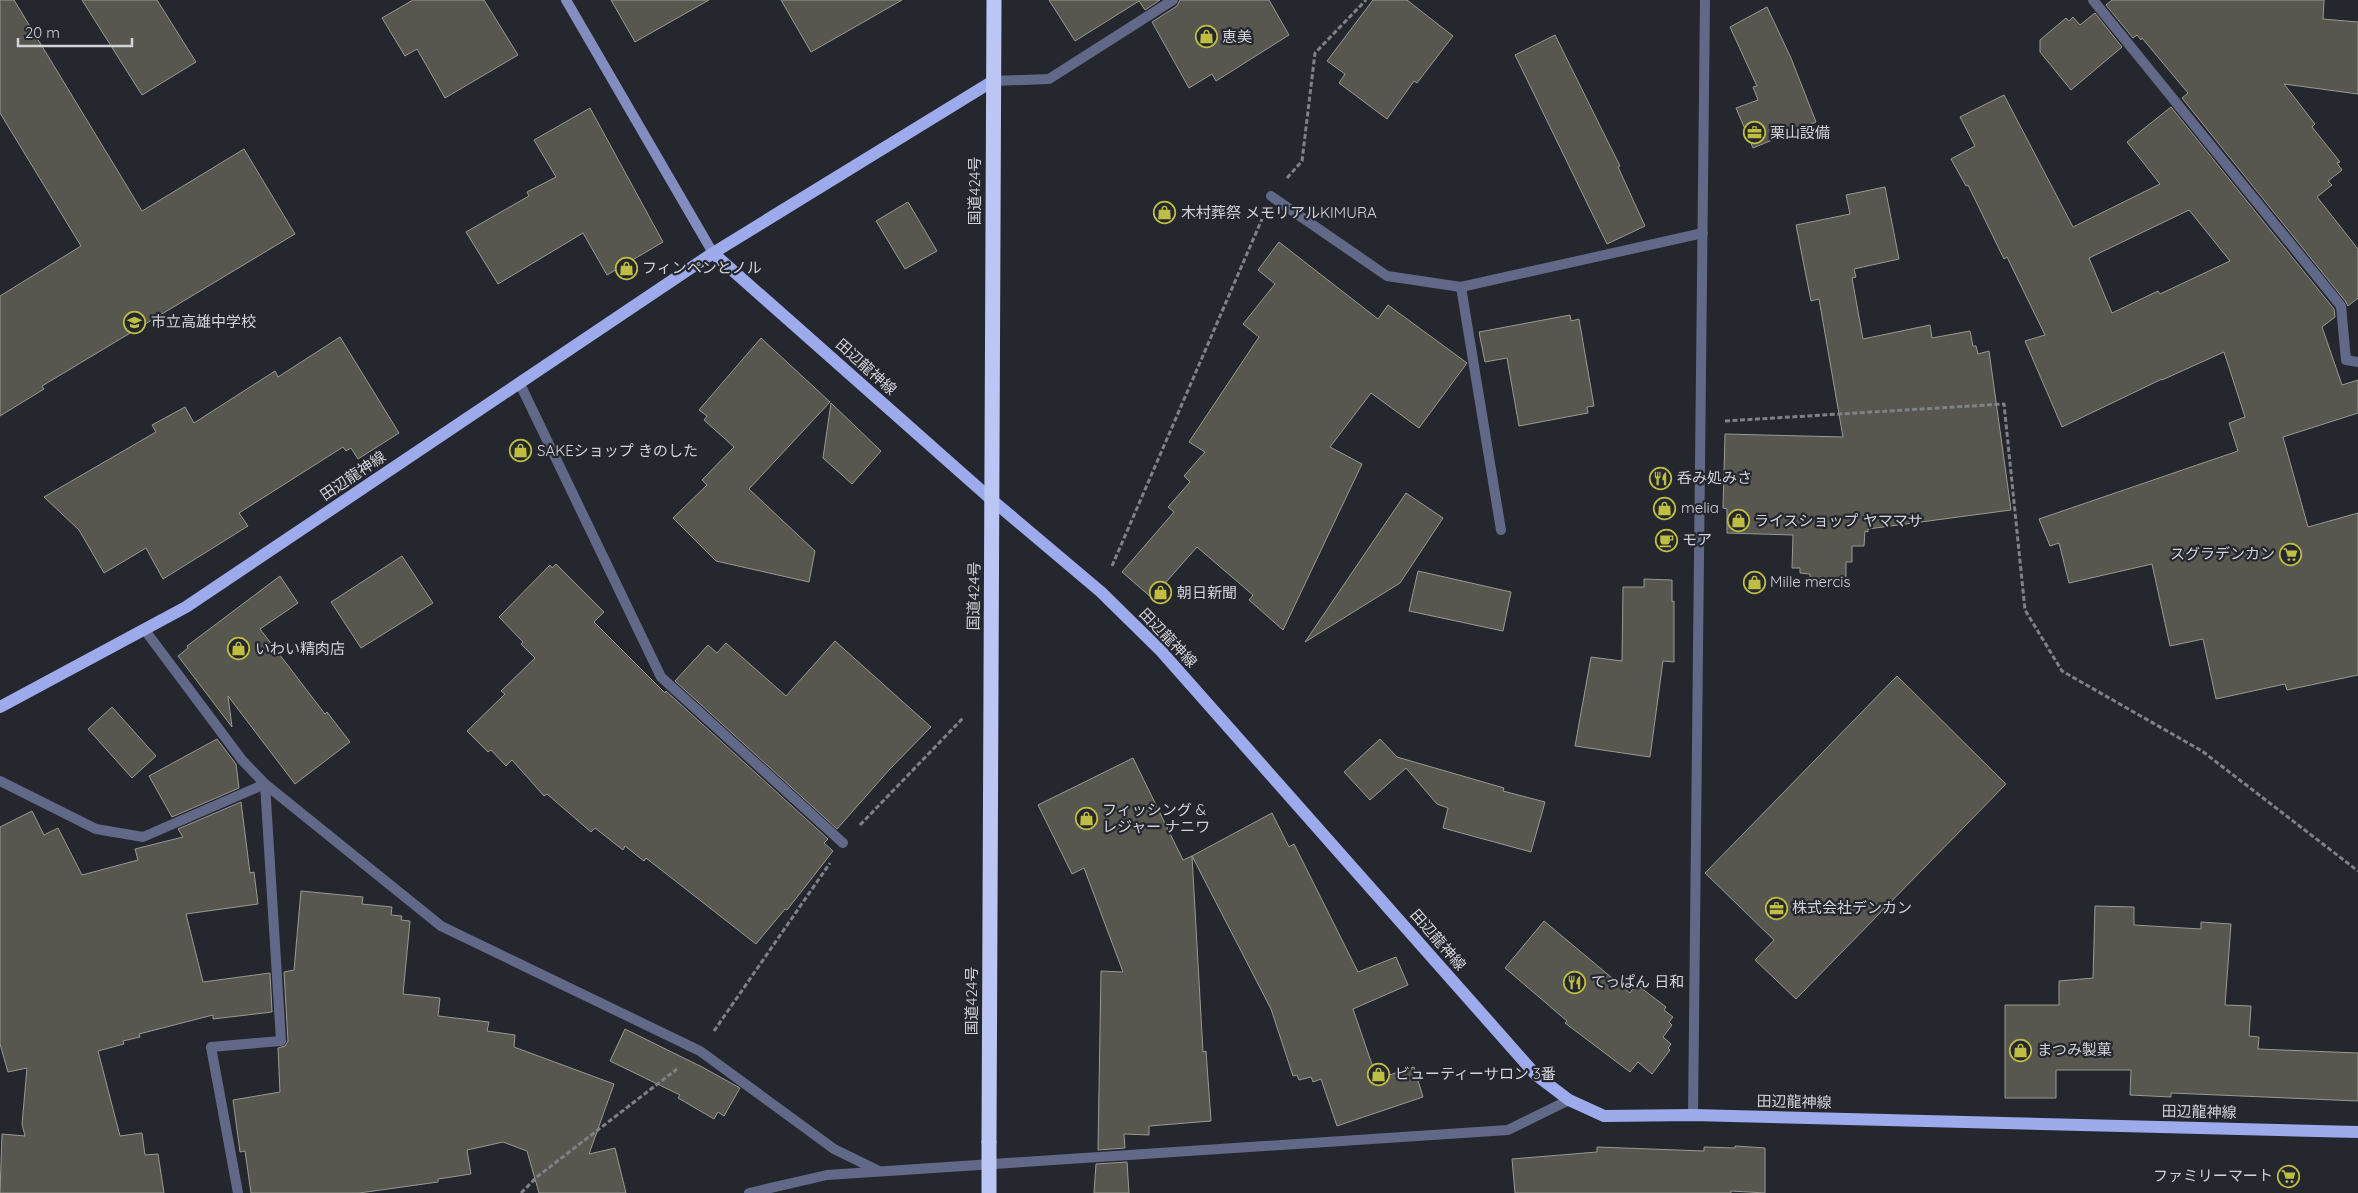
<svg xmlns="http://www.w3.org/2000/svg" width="2358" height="1193" font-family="Quicksand,'Noto Sans JP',sans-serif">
<rect width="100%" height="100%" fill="#25272e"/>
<path fill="#57574f" stroke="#999a90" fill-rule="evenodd" d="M 0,0 L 14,0 L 142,211 L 244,149 L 295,234 L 42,386 L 44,389 L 0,416 L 0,296 L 81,246 L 0,113 Z
M 82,0 L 157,0 L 196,62 L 142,95 Z
M 413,0 L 484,0 L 518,55 L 445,98 L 417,49 L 405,56 L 382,18 Z
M 611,0 L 709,0 L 635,42 Z
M 781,0 L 902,0 L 811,52 Z
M 1049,0 L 1160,0 L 1145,10 L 1139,1 L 1075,41 Z
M 1180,0 L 1269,0 L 1289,35 L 1216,81 L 1212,74 L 1189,88 L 1152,22 L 1177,6 Z
M 1373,0 L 1407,0 L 1453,36 L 1417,83 L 1414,81 L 1387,119 L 1339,83 L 1345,74 L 1327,61 Z
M 2112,0 L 2324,0 L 2323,19 L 2358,22 L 2358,94 L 2284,84 L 2315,124 L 2312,127 L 2340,162 L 2337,163 L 2342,170 L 2328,181 L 2332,185 L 2317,197 L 2358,249 L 2358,298 L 2348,306 L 2346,302 L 2182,98 L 2188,93 L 2142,38 L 2141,40 L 2137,35 L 2133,38 L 2106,5 Z
M 1767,7 L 1791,58 L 1816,122 L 1753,148 L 1736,108 L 1758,100 L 1753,87 L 1757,86 L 1730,27 Z
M 2095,13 L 2122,47 L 2071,90 L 2040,52 L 2040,40 L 2066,18 L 2069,21 L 2073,17 L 2080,25 Z
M 1555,35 L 1620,166 L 1618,167 L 1645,226 L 1607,244 L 1515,55 Z
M 2004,95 L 2073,227 L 2160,184 L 2127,142 L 2171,107 L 2334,309 L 2335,317 L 2322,327 L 2342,385 L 2358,380 L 2358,413 L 2283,437 L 2308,527 L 2358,513 L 2358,675 L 2287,690 L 2285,684 L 2216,699 L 2203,639 L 2170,646 L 2152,564 L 2069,583 L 2059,543 L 2050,546 L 2039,519 L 2238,451 L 2229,423 L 2245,417 L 2224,352 L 2162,380 L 2162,379 L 2062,427 L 2025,341 L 2045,335 L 2007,257 L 2004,259 L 1968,185 L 1966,186 L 1951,159 L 1975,146 L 1960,117 ZM 2189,210 L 2230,261 L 2160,294 L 2158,291 L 2112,313 L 2089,258 Z
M 590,108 L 663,242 L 607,275 L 583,233 L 498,284 L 466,232 L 529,196 L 527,192 L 556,177 L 534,140 Z
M 1885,187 L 1899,259 L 1854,269 L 1856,277 L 1852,278 L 1863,339 L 1930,325 L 1932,338 L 1970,331 L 1973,346 L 1976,346 L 1978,354 L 1989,351 L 2011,510 L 1868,529 L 1868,532 L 1865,531 L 1864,546 L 1852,546 L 1852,562 L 1846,562 L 1846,581 L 1810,579 L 1810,574 L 1800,573 L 1800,568 L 1792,568 L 1793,535 L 1727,533 L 1727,509 L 1723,508 L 1725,434 L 1843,437 L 1819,299 L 1811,301 L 1796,225 L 1850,214 L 1846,195 Z
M 908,202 L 937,251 L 905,269 L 876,221 Z
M 1279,242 L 1378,319 L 1388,305 L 1467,363 L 1419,428 L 1371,393 L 1330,447 L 1362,464 L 1283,630 L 1249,600 L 1253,595 L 1197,547 L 1152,598 L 1122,572 L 1174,512 L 1168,507 L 1190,482 L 1184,476 L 1205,452 L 1189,442 L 1259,337 L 1243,324 L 1275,284 L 1258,270 Z
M 1570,315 L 1571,321 L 1579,319 L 1594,406 L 1587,407 L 1588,413 L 1519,426 L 1507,358 L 1485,362 L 1479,332 Z
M 340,337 L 399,433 L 358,459 L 351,448 L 346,451 L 343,447 L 239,513 L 248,526 L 163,579 L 146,548 L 104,573 L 79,530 L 44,497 L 156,432 L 152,425 L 185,407 L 194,423 L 275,371 L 278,377 Z
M 761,338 L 830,402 L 749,489 L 815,551 L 809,582 L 716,561 L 673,518 L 707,485 L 702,480 L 734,447 L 704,420 L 707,416 L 699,410 Z
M 831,403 L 881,451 L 852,484 L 823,458 Z
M 1406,493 L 1443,518 L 1400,583 L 1305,642 Z
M 402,556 L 433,603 L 361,648 L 331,602 Z
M 556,564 L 604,612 L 594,622 L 665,693 L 666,691 L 828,839 L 824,843 L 833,851 L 787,910 L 785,909 L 756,944 L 646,858 L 644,861 L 625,846 L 623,850 L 595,828 L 591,832 L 547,794 L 544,796 L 512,760 L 506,766 L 491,750 L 488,752 L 467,731 L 505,694 L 501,691 L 535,658 L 521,644 L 523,642 L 499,617 L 550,565 L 552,568 Z
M 1418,571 L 1511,592 L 1503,631 L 1409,611 Z
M 280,576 L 298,603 L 260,629 L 325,714 L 327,712 L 350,742 L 295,784 L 228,696 L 232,727 L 178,656 L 188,648 L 187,646 Z
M 1644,579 L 1672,580 L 1672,602 L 1674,601 L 1674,662 L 1663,661 L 1650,757 L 1575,746 L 1591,657 L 1622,661 L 1623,587 L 1644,587 Z
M 835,641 L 931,727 L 889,770 L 837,829 L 675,681 L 708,645 L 717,653 L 726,643 L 786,696 Z
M 1897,676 L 2006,784 L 1796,999 L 1755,960 L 1774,940 L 1705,873 Z
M 112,707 L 156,756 L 132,778 L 88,729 Z
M 217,739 L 236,764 L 239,788 L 172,817 L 149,776 Z
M 1380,739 L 1397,757 L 1504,788 L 1503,791 L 1545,802 L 1531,852 L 1443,828 L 1448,808 L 1437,804 L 1406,768 L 1370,800 L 1344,772 Z
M 1133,758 L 1183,860 L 1192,856 L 1203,1052 L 1206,1051 L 1211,1121 L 1149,1126 L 1149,1135 L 1124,1134 L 1125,1148 L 1098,1150 L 1101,971 L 1123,972 L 1084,868 L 1072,874 L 1038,805 Z
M 241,802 L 250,873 L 254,872 L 258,904 L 186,914 L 203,982 L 270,973 L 272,1012 L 213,1019 L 213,1015 L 139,1034 L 140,1037 L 123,1041 L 124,1044 L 98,1051 L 120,1136 L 142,1133 L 145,1155 L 158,1154 L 164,1193 L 0,1193 L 2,1134 L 25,1136 L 22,1124 L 27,1068 L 8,1072 L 0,1044 L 0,827 L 32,811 L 44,835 L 58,828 L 82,875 L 138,860 L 135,849 L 183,837 L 178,829 Z
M 1272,813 L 1289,847 L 1294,844 L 1358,972 L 1396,957 L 1408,985 L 1353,1009 L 1377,1079 L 1414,1067 L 1423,1097 L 1337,1126 L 1321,1079 L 1313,1082 L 1311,1077 L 1299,1080 L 1297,1075 L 1293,1076 L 1271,1009 L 1192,856 Z
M 301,891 L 363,897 L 362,904 L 392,907 L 391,915 L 402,916 L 401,920 L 410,921 L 403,994 L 440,998 L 438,1016 L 489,1022 L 487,1031 L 515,1035 L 514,1047 L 614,1084 L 589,1154 L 615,1148 L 626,1193 L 539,1193 L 527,1151 L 503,1142 L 467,1150 L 471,1174 L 438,1179 L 438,1182 L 359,1193 L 251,1193 L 245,1151 L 240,1152 L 233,1100 L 280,1092 L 278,1048 L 285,1046 L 288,1041 L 284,972 L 294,970 Z
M 2095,906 L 2134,907 L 2134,925 L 2201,929 L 2201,922 L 2231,924 L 2225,1005 L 2251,1006 L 2249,1036 L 2259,1037 L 2258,1049 L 2358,1053 L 2358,1101 L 2171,1093 L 2171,1097 L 2130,1095 L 2131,1070 L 2056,1070 L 2056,1098 L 2005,1098 L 2005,1005 L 2059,1005 L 2059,981 L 2093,978 Z
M 1544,921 L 1630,993 L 1636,984 L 1666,1007 L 1664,1010 L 1673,1017 L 1669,1022 L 1672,1025 L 1663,1037 L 1671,1044 L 1668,1048 L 1670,1050 L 1652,1074 L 1638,1062 L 1630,1072 L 1565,1023 L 1567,1021 L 1505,968 Z
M 625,1029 L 702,1067 L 740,1088 L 724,1116 L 718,1112 L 714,1119 L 678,1098 L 680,1095 L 610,1061 Z
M 1735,1146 L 1765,1148 L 1765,1193 L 1731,1191 L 1731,1193 L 1515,1193 L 1512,1159 L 1597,1152 L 1597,1147 L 1704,1151 L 1704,1147 L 1735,1148 Z
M 1127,1162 L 1129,1193 L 1094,1193 L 1096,1164 Z"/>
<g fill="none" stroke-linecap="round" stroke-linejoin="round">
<path stroke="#7f8187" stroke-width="3" stroke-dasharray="5 2.5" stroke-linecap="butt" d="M 1287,178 L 1302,161 L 1315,53 L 1366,0
M 1725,421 L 2004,404 L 2025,610 L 2062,671 L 2202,751 L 2358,871
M 1112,566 L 1262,219
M 860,825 L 963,718
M 714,1031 L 830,863
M 521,1193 L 538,1176 L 677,1069"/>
<path stroke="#626988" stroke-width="10" d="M 1271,196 L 1387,276 L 1461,287 L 1501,530
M 520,384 L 661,677 L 843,843"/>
<path stroke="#626988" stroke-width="10" d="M 2093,0 L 2341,306 L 2346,360 L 2358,362
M 993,81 L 1049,79 L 1173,0
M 1461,287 L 1703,233
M 144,629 L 242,760 L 265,784 L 441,926 L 700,1051 L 834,1149 L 879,1171
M 0,781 L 96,829 L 143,837 L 265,784 L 281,1041 L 211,1047 L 238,1193
M 1693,1115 L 1705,0
M 749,1193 L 827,1175 L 1508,1130 L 1569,1100"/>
<path stroke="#838dc0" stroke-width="10" d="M 566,0 L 713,253"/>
<path stroke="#9daaeb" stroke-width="12" d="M 713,253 L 992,500 L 1101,592 L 1161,651 L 1536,1075 L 1569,1100 L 1604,1116 L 1693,1115 L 2358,1132
M 0,707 L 186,607 L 713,253 L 993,81"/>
<path stroke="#bcc6f5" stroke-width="15" d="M 989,1142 L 994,0"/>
<path stroke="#bcc6f5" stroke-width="15" d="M 989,1193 L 989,1142"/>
</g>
<defs>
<symbol id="shop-ring" viewBox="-11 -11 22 22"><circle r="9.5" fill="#25272e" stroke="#bfbe42" stroke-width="1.5"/><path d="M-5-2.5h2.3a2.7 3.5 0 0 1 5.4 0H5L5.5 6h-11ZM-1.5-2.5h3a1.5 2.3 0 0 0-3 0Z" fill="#bfbe42"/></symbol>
<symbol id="office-ring" viewBox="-11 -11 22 22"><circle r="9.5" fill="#25272e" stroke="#bfbe42" stroke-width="1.5"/><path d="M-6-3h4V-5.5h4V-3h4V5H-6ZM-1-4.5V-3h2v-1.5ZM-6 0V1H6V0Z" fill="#bfbe42"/></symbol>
<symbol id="school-ring" viewBox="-11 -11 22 22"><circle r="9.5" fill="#25272e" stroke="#bfbe42" stroke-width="1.5"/><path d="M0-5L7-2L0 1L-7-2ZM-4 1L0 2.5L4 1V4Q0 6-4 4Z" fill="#bfbe42"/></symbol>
<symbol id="restaurant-ring" viewBox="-11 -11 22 22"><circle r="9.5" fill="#25272e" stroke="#bfbe42" stroke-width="1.5"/><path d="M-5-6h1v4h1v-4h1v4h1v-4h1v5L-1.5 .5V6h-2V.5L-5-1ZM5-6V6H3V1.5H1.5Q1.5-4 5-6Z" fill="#bfbe42"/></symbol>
<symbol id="cafe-ring" viewBox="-11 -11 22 22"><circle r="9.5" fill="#25272e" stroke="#bfbe42" stroke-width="1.5"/><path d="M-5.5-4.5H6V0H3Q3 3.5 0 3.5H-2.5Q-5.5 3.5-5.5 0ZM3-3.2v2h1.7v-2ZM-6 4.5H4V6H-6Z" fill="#bfbe42"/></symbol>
<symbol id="supermarket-ring" viewBox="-11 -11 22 22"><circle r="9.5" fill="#25272e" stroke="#bfbe42" stroke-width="1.5"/><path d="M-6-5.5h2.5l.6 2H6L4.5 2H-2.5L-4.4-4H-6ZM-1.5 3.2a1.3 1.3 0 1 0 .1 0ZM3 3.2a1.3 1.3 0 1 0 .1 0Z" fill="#bfbe42"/></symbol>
</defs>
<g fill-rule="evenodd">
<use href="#shop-ring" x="1194" y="24" width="25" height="25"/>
<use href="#office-ring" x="1742" y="120" width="25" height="25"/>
<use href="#shop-ring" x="1152" y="200" width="25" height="25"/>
<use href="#shop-ring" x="614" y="256" width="25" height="25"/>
<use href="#school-ring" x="122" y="310" width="25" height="25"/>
<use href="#shop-ring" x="508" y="438" width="25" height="25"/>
<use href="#restaurant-ring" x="1648" y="466" width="25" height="25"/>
<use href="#shop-ring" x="1652" y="496" width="25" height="25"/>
<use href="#shop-ring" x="1726" y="508" width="25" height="25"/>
<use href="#cafe-ring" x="1654" y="528" width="25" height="25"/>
<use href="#supermarket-ring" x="2278" y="542" width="25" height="25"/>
<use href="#shop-ring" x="1742" y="570" width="25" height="25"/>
<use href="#shop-ring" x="1148" y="580" width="25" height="25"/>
<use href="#shop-ring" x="226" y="636" width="25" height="25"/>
<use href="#shop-ring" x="1074" y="806" width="25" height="25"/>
<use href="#office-ring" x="1764" y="896" width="25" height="25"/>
<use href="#restaurant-ring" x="1562" y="970" width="25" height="25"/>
<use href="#shop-ring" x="2008" y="1038" width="25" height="25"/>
<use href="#shop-ring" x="1366" y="1062" width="25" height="25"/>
<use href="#supermarket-ring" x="2276" y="1164" width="25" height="25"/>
</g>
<g text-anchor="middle" stroke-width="4.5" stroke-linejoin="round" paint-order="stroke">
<g font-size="15" fill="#d2d3d8" stroke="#25272e" text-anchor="start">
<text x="1222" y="42">恵美</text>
<text x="1770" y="138">栗山設備</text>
<text x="1181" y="218">木村葬祭 メモリアルKIMURA</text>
<text x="642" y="273">フィンペンとノル</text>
<text x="151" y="327">市立高雄中学校</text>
<text x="537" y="456">SAKEショップ きのした</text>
<text x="1677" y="483">呑み処みさ</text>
<text x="1681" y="513">melia</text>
<text x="1754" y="526">ライスショップ ヤママサ</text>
<text x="1682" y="545">モア</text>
<text x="2275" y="559" text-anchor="end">スグラデンカン</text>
<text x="1770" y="587">Mille mercis</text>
<text x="1177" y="598">朝日新聞</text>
<text x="255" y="654">いわい精肉店</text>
<text x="1102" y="815">フィッシング &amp;<tspan x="1102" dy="17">レジャー ナニワ</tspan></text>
<text x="1792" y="913">株式会社デンカン</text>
<text x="1591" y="987">てっぱん 日和</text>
<text x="2037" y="1055">まつみ製菓</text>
<text x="1395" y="1079">ビューティーサロン 3番</text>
<text x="2273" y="1181" text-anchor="end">ファミリーマート</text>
</g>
<g font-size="15" fill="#d2d3d8" stroke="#25272e">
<text transform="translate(975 191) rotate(-90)" y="5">国道424号</text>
<text transform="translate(866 367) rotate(42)" y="5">田辺龍神線</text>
<text transform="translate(353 476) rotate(-34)" y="5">田辺龍神線</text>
<text transform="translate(974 596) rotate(-89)" y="5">国道424号</text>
<text transform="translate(1168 638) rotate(46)" y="5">田辺龍神線</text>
<text transform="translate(1438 940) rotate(49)" y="5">田辺龍神線</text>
<text transform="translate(972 1001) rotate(-90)" y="5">国道424号</text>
<text transform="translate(1794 1102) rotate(1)" y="5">田辺龍神線</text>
<text transform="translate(2199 1112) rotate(1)" y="5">田辺龍神線</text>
</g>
</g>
<path d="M18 38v8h114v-8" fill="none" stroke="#d2d3d8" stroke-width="2.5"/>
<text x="25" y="38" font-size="15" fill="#d2d3d8" stroke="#25272e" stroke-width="4" paint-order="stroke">20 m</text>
</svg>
